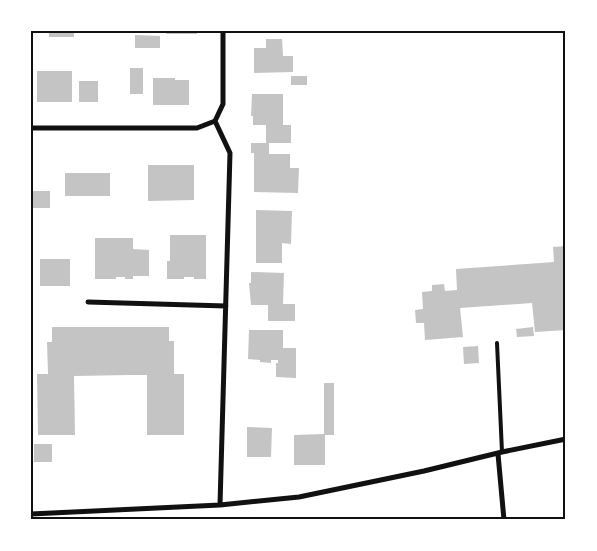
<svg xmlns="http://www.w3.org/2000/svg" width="597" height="551" font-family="Mulish,sans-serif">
<rect width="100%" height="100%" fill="#fff"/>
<path fill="#c4c4c4" d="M 49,31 L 74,31 L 74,37 L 49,37 Z
M 166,31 L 197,31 L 197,34 L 166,34 Z
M 135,35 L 160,36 L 160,48 L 135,48 Z
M 266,39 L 282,39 L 283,56 L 293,56 L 293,72 L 254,73 L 254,48 L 266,48 Z
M 130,68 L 143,68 L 143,94 L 130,94 Z
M 37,71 L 72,71 L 72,102 L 37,102 Z
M 291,76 L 307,76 L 307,85 L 291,85 Z
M 153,78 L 175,78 L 175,80 L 189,80 L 189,105 L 153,105 Z
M 79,81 L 98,81 L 98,102 L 79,102 Z
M 252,94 L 283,94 L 283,125 L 291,125 L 291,143 L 269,143 L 269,154 L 290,154 L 290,168 L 299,168 L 298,193 L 254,192 L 254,153 L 251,153 L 251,143 L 266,143 L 266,125 L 253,125 L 253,116 L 251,116 Z
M 148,165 L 194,165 L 194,200 L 148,201 Z
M 65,173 L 110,173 L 110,196 L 65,196 Z
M 31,191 L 50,191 L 50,208 L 31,208 Z
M 256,210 L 292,211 L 291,244 L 282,243 L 282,263 L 256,263 Z
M 170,235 L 206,235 L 206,279 L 194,279 L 194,277 L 184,277 L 184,279 L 167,279 L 167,261 L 170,261 Z
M 95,238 L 133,238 L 133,249 L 149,250 L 149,276 L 133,276 L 133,279 L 125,279 L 125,277 L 116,277 L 116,279 L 95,279 Z
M 566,246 L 566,330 L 535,332 L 532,303 L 460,308 L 463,337 L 425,340 L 424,323 L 416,323 L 415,310 L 423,309 L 422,292 L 432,291 L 432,285 L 444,284 L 445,291 L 457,290 L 456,269 L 554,262 L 553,247 Z
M 40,259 L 70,259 L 70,286 L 40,286 Z
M 251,272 L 284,273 L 283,304 L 295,304 L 295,321 L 268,321 L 268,305 L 251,305 L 249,283 L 251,283 Z
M 52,327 L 169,327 L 169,341 L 174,341 L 174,374 L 184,374 L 184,435 L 147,435 L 147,375 L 130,375 L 74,376 L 75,435 L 38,435 L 37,374 L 48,374 L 47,342 L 52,342 Z
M 533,327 L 534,336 L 517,337 L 516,329 Z
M 249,330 L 283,330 L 283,348 L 296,348 L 296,378 L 276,377 L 276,363 L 278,363 L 278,360 L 271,360 L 271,363 L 260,362 L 260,360 L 248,359 Z
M 478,346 L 479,363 L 464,364 L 463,347 Z
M 324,383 L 334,383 L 334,435 L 325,435 L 325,465 L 294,465 L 294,435 L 324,434 Z
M 247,427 L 272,428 L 271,457 L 247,457 Z
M 34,444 L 52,444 L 52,462 L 34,462 Z
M 419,517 L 419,520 L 407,520 L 407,518 Z"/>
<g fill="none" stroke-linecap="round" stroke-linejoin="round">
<path stroke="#111" stroke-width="4" d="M 497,343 L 502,452"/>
<path stroke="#111" stroke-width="5" d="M 215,121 L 230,153 L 220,505
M 215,121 L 223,104 L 223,31
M 31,128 L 197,128 L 215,121
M 88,302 L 226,306
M 498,454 L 504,520
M 31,514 L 220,505 L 299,497 L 424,471 L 502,452 L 566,439"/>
</g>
<rect width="597" height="551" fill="none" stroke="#ffffff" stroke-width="65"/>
<rect x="32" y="32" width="532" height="486" fill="none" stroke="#111" stroke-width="2"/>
</svg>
